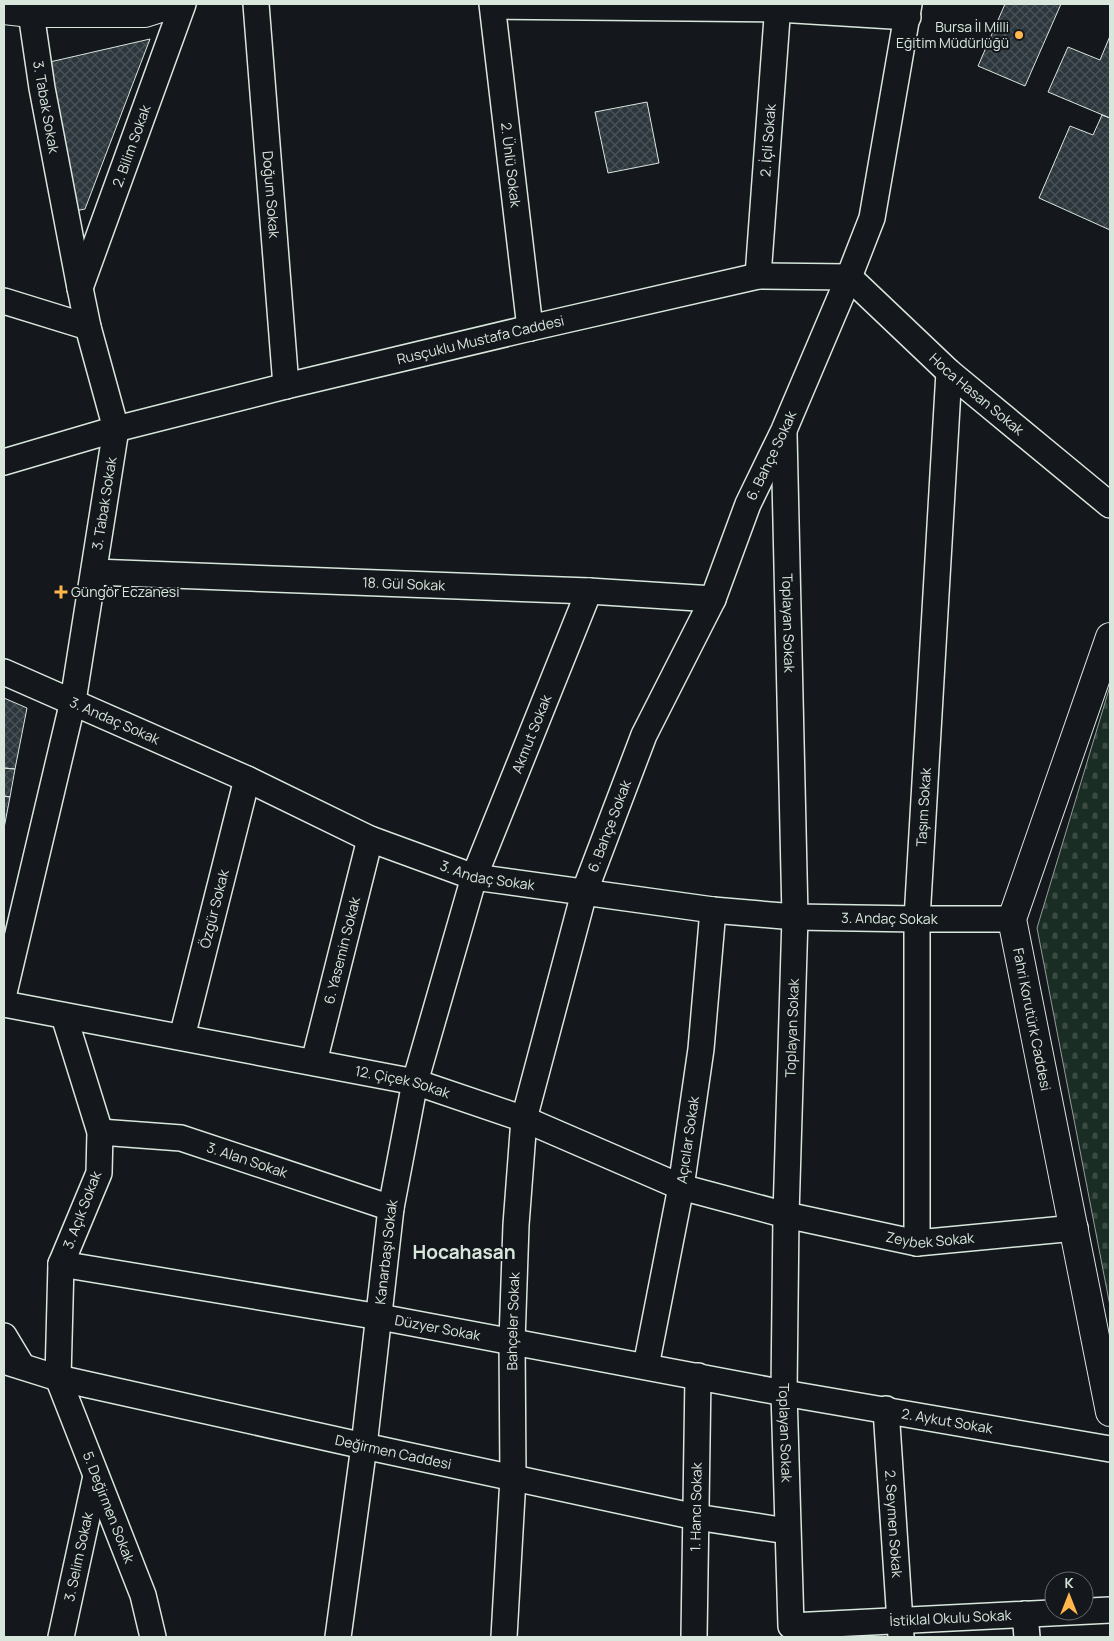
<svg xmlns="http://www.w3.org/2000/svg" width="1114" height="1641" font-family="Manrope,sans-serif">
<defs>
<pattern id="cemetery-stones" width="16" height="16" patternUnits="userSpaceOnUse" patternTransform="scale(1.25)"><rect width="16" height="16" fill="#1a2d24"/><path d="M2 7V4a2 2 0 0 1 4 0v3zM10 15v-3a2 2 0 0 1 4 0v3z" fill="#3b4b43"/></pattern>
<pattern id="building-cross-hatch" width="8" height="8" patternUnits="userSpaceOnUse" patternTransform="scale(1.25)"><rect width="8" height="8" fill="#2c363c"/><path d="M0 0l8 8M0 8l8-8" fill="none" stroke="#4a5358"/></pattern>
</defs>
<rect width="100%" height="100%" fill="#14181c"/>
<path fill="url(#cemetery-stones)" stroke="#939e99" d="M 1110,686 L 1110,1306 L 1037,928 Z"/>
<path fill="url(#building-cross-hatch)" stroke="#d8e6dc" d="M 1005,4 L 1061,4 L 1025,86 L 978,66 Z
M 1110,36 L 1110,118 L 1048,92 L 1068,47 L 1100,60 Z
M 150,39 L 85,209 L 75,211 L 41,64 Z
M 647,102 L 659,163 L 608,173 L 595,112 Z
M 1102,115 L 1110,118 L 1110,230 L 1039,198 L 1070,126 L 1093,135 Z
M 4,698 L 27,708 L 15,769 L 4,768 Z
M 4,768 L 15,769 L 10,797 L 4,796 Z
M 4,796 L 10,797 L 4,828 Z"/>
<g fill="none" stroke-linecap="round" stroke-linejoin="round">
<defs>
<g id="minor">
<path id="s1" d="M 256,4 L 286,386"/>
<path id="s2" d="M 492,4 L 530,328"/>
<path d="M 493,6 L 778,9 L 908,17"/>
<path id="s3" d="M 758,276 L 778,4"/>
<path id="s4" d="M 80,288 L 183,4"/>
<path d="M 4,301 L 88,327"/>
<path id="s5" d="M 784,434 L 795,917 L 786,1215 L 784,1393 L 791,1626 L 1110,1610"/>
<path id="s6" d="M 4,462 L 116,429 L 286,386 L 530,328 L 758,276 L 849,277 L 949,372 L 1110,505"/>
<path id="s7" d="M 94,572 L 589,591 L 713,599"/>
<path id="s8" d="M 4,672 L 247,779 L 370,839 L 474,877 L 713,910 L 795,917 L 917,919 L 1012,919"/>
<path id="s9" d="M 4,993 L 73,701 L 116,429 L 88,327 L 80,288 L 42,88 L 31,13"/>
<path id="s10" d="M 4,1004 L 415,1082 L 524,1119 L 681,1187 L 786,1215 L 917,1243 L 1075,1228"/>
<path id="s11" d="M 64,1016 L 100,1132 L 99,1173 L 61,1264 L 58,1378 L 143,1595 L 153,1637"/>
<path id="s12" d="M 182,1037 L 247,779"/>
<path id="s13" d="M 314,1062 L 370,839"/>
<path id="s14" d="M 100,1132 L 181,1138 L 391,1208"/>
<path id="s15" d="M 917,1243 L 917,919 L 949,372"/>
<path id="s16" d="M 61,1264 L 380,1317 L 784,1393 L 1110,1449"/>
<path d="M 4,1336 L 22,1366"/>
<path id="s17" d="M 4,1361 L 58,1378 L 364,1446 L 696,1517 L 787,1531"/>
<path id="s18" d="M 646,1366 L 681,1187 L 701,1049 L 713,910"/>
<path id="s19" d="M 886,1409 L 901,1637"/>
<path d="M 1025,1614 L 1027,1637"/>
<path id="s20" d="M 61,1637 L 96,1476"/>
<path id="s21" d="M 338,1637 L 364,1446 L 391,1208 L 415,1082 L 474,877 L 589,591"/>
<path id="s22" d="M 504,1637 L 513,1478 L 512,1341 L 516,1225 L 524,1119 L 584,893 L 644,735 L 713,599 L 748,504 L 784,430 L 849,277 L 872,218 L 909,4"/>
<path id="s23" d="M 694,1637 L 698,1376"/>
</g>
<g id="tertiary">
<path id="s24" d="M 1110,637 L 1012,919 L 1110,1412"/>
</g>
<path id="secondary" d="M 4,10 L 31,13 L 145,13 L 173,4"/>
</defs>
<use href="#minor" stroke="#d8e6dc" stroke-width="28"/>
<use href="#tertiary" stroke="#d8e6dc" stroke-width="30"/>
<use href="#secondary" stroke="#d8e6dc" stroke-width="30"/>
<use href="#minor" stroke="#14181c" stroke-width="25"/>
<use href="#tertiary" stroke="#14181c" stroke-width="28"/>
<use href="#secondary" stroke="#14181c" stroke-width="28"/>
</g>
<g fill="#ffb74d" stroke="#14181c" stroke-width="2">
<circle cx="1019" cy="35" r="5"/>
<path d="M58.5 584.5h5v5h5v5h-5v5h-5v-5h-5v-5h5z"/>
</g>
<g text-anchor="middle" stroke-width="4" stroke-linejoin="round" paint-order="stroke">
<g font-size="14" fill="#d8e6dc" stroke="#14181c" text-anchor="end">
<text x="1009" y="32">Bursa İl Milli<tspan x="1009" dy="16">Eğitim Müdürlüğü</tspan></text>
<text x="71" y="597" text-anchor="start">Güngör Eczanesi</text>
</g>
<g font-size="14" fill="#d8e6dc" stroke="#14181c">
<text transform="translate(46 107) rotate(80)" y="5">3. Tabak Sokak</text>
<text dy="5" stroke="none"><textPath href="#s3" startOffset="136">2. İçli Sokak</textPath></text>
<text dy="5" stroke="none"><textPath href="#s4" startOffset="151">2. Bilim Sokak</textPath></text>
<text dy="5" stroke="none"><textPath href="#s2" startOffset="162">2. Ünlü Sokak</textPath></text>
<text dy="5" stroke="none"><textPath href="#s1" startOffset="191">Doğum Sokak</textPath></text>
<text dy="5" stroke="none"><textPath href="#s6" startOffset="492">Rusçuklu Mustafa Caddesi</textPath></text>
<text dy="5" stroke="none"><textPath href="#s6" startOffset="1041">Hoca Hasan Sokak</textPath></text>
<text dy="5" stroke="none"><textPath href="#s22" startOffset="1229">6. Bahçe Sokak</textPath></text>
<text dy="5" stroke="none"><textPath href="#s9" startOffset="500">3. Tabak Sokak</textPath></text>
<text dy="5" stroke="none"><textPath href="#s7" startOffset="310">18. Gül Sokak</textPath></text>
<text dy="5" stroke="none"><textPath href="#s5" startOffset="189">Toplayan Sokak</textPath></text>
<text dy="5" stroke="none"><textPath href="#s8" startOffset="121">3. Andaç Sokak</textPath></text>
<text dy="5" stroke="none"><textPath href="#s21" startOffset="928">Akmut Sokak</textPath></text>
<text dy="5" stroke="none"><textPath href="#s15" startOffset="436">Taşım Sokak</textPath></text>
<text dy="5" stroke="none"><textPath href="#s22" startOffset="824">6. Bahçe Sokak</textPath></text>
<text dy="5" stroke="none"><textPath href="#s8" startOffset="526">3. Andaç Sokak</textPath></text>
<text dy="5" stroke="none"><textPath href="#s12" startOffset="132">Özgür Sokak</textPath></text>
<text dy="5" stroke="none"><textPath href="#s8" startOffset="931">3. Andaç Sokak</textPath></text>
<text dy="5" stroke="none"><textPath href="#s13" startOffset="115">6. Yasemin Sokak</textPath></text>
<text dy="5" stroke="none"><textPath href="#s24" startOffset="401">Fahri Korutürk Caddesi</textPath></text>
<text transform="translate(792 1028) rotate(-88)" y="5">Toplayan Sokak</text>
<text dy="5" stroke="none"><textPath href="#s10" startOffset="406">12. Çiçek Sokak</textPath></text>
<text dy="5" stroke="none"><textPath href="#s18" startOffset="230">Açıcılar Sokak</textPath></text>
<text dy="5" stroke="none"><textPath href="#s14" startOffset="151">3. Alan Sokak</textPath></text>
<text transform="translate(82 1210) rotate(-69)" y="5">3. Açık Sokak</text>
<text dy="5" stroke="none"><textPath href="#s10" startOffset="960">Zeybek Sokak</textPath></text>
<text dy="5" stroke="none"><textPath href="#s21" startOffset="388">Kanarbaşı Sokak</textPath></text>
<text dy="5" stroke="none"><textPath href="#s22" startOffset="316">Bahçeler Sokak</textPath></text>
<text dy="5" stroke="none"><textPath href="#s16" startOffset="382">Düzyer Sokak</textPath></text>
<text dy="5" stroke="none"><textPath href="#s16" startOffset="900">2. Aykut Sokak</textPath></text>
<text dy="5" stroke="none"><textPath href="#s5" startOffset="999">Toplayan Sokak</textPath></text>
<text dy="5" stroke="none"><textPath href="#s17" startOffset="400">Değirmen Caddesi</textPath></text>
<text dy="5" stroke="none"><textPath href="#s11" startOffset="514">5. Değirmen Sokak</textPath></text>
<text dy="5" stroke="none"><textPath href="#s23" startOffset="130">1. Hancı Sokak</textPath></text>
<text dy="5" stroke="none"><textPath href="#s19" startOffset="115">2. Seymen Sokak</textPath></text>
<text dy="5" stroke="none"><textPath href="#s20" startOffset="82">3. Selim Sokak</textPath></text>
<text dy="5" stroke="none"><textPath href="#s5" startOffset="1352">İstiklal Okulu Sokak</textPath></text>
</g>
<g font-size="19" font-weight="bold" fill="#d8e6dc" stroke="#14181c">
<text x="464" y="1259">Hocahasan</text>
</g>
</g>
<rect width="1114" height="1641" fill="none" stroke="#d8e6dc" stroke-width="10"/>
<g transform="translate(1069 1596)"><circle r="24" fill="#14181c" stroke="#626a69"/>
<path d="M0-4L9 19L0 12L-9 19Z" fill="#ffb74d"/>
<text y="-8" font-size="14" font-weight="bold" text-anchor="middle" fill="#d8e6dc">K</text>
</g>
</svg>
